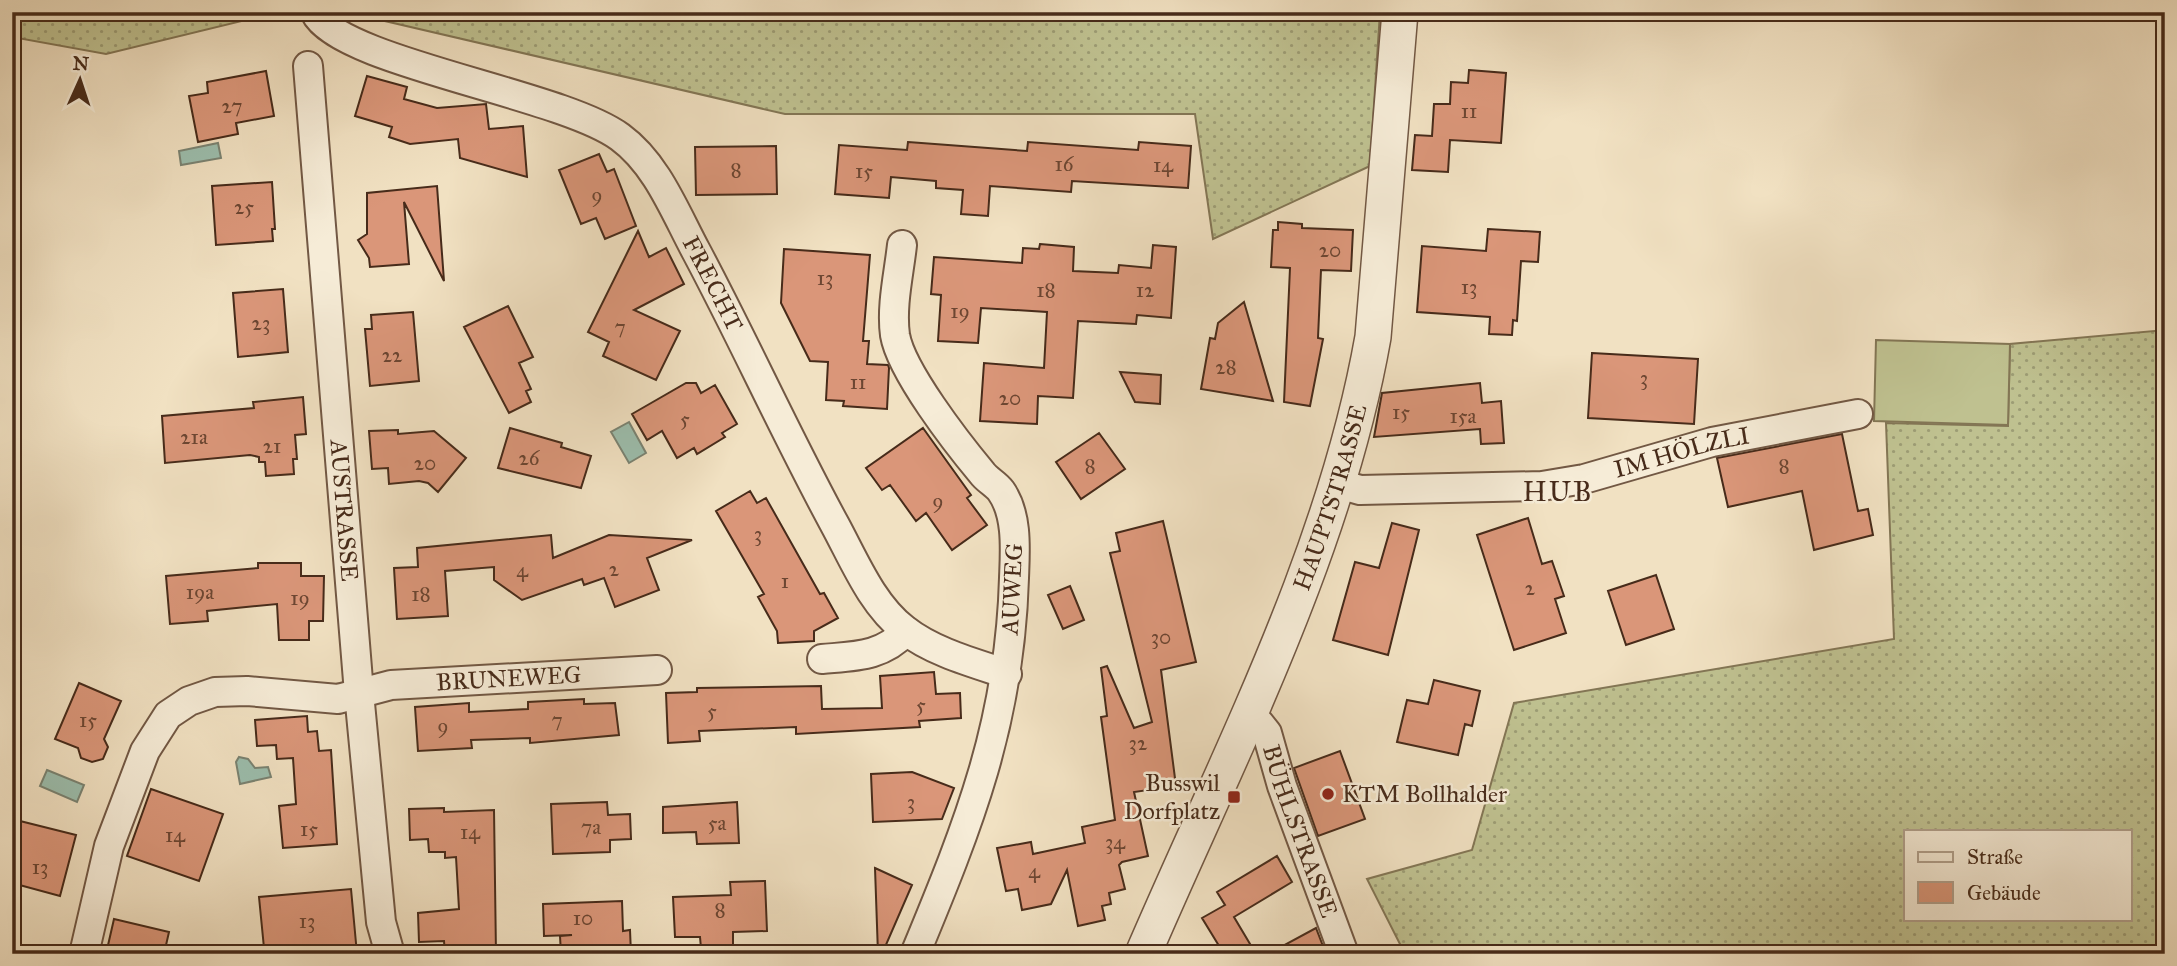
<svg xmlns="http://www.w3.org/2000/svg" width="2177" height="966" font-family="'IM FELL Great Primer',serif">
<defs>
<pattern id="grass-dots" width="8" height="8" patternUnits="userSpaceOnUse" patternTransform="scale(1.75)"><rect width="8" height="8" fill="#bfc190"/><path d="M2 2h.1M6 6h.1" fill="none" stroke="#9d9d75" stroke-width="1.8" stroke-linecap="round"/></pattern>
</defs>
<rect width="100%" height="100%" fill="#f1e1c2"/>
<filter id="stains"><feTurbulence type="fractalNoise" baseFrequency=".00286" numOctaves="4"/><feColorMatrix values="0 0 0 0 .2 0 0 0 0 .09 0 0 0 0 .02 0 0 0 .5 -.17"/></filter>
<radialGradient id="worn" r=".72"><stop offset=".6" stop-color="#630" stop-opacity="0"/><stop offset="1" stop-color="#630" stop-opacity=".3"/></radialGradient>
<path fill="url(#grass-dots)" stroke="#837655" stroke-width="2" fill-rule="evenodd" d="M 12,12 L 279,12 L 106,54 L 12,37 Z
M 346,12 L 1380,12 L 1370,166 L 1213,239 L 1195,114 L 785,114 Z
M 2165,330 L 2165,954 L 1405,954 L 1367,879 L 1472,850 L 1514,703 L 1894,639 L 1886,423 L 2008,426 L 2010,344 ZM 1906,831 L 2130,831 L 2130,919 L 1906,919 Z"/>
<path fill="#bfc190" stroke="#837655" stroke-width="2" d="M 1876,340 L 2010,344 L 2008,425 L 1874,421 Z"/>
<path fill="#9cbead" stroke="#7a8372" stroke-width="2" d="M 218,143 L 221,158 L 181,165 L 179,151 Z
M 629,422 L 646,453 L 629,463 L 611,432 Z
M 239,757 L 248,759 L 255,768 L 268,767 L 271,777 L 240,784 L 236,762 Z
M 47,770 L 84,785 L 77,802 L 40,786 Z"/>
<path fill="#da9679" stroke="#472b1a" stroke-width="2" d="M 1469,70 L 1506,73 L 1501,143 L 1450,140 L 1448,172 L 1412,170 L 1415,135 L 1432,136 L 1434,104 L 1450,104 L 1451,82 L 1468,83 Z
M 266,71 L 274,116 L 236,123 L 238,134 L 198,142 L 189,96 L 208,93 L 207,82 Z
M 367,76 L 407,87 L 404,99 L 437,108 L 486,104 L 489,129 L 523,126 L 527,177 L 460,158 L 458,139 L 410,144 L 389,137 L 392,127 L 355,116 Z
M 908,142 L 1027,151 L 1028,142 L 1138,150 L 1139,142 L 1191,146 L 1188,188 L 1072,181 L 1071,192 L 990,186 L 988,216 L 961,214 L 963,190 L 936,188 L 936,181 L 891,177 L 889,198 L 835,194 L 839,145 L 907,150 Z
M 776,146 L 777,194 L 696,195 L 695,147 Z
M 599,154 L 607,172 L 614,169 L 636,226 L 605,239 L 596,218 L 581,224 L 559,170 Z
M 272,182 L 275,229 L 272,229 L 273,241 L 216,245 L 212,186 Z
M 437,186 L 444,281 L 404,202 L 409,264 L 370,267 L 369,258 L 358,240 L 367,234 L 367,193 Z
M 1278,222 L 1302,224 L 1302,228 L 1353,230 L 1351,271 L 1321,270 L 1318,338 L 1323,339 L 1310,406 L 1284,402 L 1290,268 L 1271,267 L 1273,230 L 1278,230 Z
M 1488,229 L 1540,232 L 1538,262 L 1521,261 L 1517,321 L 1513,320 L 1512,335 L 1489,334 L 1490,317 L 1417,312 L 1422,246 L 1486,251 Z
M 638,231 L 649,257 L 666,248 L 684,284 L 634,310 L 680,331 L 656,380 L 603,356 L 609,342 L 588,332 Z
M 1040,244 L 1074,247 L 1073,271 L 1118,273 L 1119,265 L 1151,268 L 1153,245 L 1176,247 L 1171,318 L 1137,315 L 1136,324 L 1078,321 L 1073,398 L 1038,396 L 1037,424 L 980,421 L 984,363 L 1044,368 L 1047,312 L 981,308 L 978,343 L 938,341 L 941,295 L 931,294 L 934,257 L 1022,263 L 1023,248 L 1039,249 Z
M 784,249 L 870,255 L 863,341 L 869,341 L 867,364 L 888,365 L 889,368 L 887,409 L 843,406 L 844,401 L 826,400 L 828,362 L 810,361 L 781,303 Z
M 283,289 L 288,352 L 238,357 L 233,293 Z
M 1244,302 L 1273,401 L 1201,389 L 1210,338 L 1215,339 L 1218,323 Z
M 508,306 L 533,357 L 519,363 L 531,389 L 526,391 L 531,402 L 509,413 L 464,327 Z
M 413,312 L 419,381 L 370,386 L 365,329 L 372,329 L 371,315 Z
M 1592,353 L 1698,359 L 1694,424 L 1588,418 Z
M 1120,372 L 1161,375 L 1160,404 L 1135,402 Z
M 686,383 L 696,383 L 701,393 L 715,385 L 737,424 L 722,433 L 725,437 L 697,454 L 694,448 L 677,458 L 662,431 L 647,440 L 632,414 Z
M 1480,383 L 1482,403 L 1501,401 L 1504,443 L 1481,444 L 1480,429 L 1374,437 L 1382,393 Z
M 303,397 L 306,434 L 295,435 L 297,459 L 293,459 L 294,474 L 266,476 L 265,462 L 259,462 L 259,457 L 250,455 L 165,463 L 162,416 L 254,408 L 253,402 Z
M 510,428 L 562,443 L 561,447 L 591,456 L 581,488 L 498,468 Z
M 923,428 L 971,495 L 967,498 L 987,525 L 952,550 L 926,513 L 916,521 L 890,485 L 882,490 L 866,468 Z
M 398,430 L 398,434 L 434,431 L 466,458 L 438,492 L 428,483 L 419,481 L 389,484 L 388,468 L 372,469 L 369,431 Z
M 1099,433 L 1125,469 L 1081,499 L 1056,462 Z
M 1842,434 L 1858,511 L 1868,509 L 1873,535 L 1814,550 L 1802,491 L 1728,507 L 1717,458 Z
M 750,491 L 757,503 L 766,498 L 820,594 L 824,593 L 838,618 L 814,631 L 814,641 L 778,643 L 777,631 L 758,597 L 764,594 L 716,511 Z
M 1528,518 L 1542,564 L 1552,561 L 1564,596 L 1555,599 L 1566,633 L 1514,650 L 1477,535 Z
M 1163,521 L 1196,662 L 1161,670 L 1176,786 L 1134,792 L 1148,856 L 1122,862 L 1119,865 L 1125,889 L 1109,893 L 1111,904 L 1102,906 L 1105,920 L 1078,926 L 1067,870 L 1051,904 L 1022,910 L 1018,889 L 1006,891 L 997,848 L 1031,842 L 1033,854 L 1085,843 L 1082,827 L 1115,820 L 1101,717 L 1107,716 L 1101,668 L 1107,666 L 1134,728 L 1152,722 L 1110,553 L 1120,551 L 1116,533 Z
M 1392,523 L 1419,530 L 1388,655 L 1333,640 L 1355,562 L 1379,568 Z
M 551,535 L 553,558 L 609,535 L 692,540 L 647,558 L 659,590 L 615,607 L 604,578 L 584,585 L 582,579 L 522,600 L 494,580 L 494,567 L 445,571 L 448,616 L 397,619 L 394,568 L 418,567 L 417,548 Z
M 258,563 L 301,563 L 301,576 L 324,576 L 323,621 L 309,621 L 309,640 L 279,640 L 277,604 L 207,611 L 208,621 L 170,624 L 166,576 L 258,568 Z
M 1656,575 L 1674,629 L 1626,645 L 1608,591 Z
M 1070,586 L 1084,620 L 1063,629 L 1048,595 Z
M 934,672 L 936,694 L 960,693 L 961,718 L 919,721 L 920,727 L 796,734 L 796,727 L 699,731 L 700,741 L 668,743 L 666,693 L 697,692 L 697,688 L 821,686 L 822,709 L 882,708 L 880,676 Z
M 1434,680 L 1480,691 L 1472,726 L 1465,724 L 1458,755 L 1397,742 L 1407,700 L 1428,704 Z
M 79,683 L 121,701 L 104,739 L 108,747 L 103,759 L 92,762 L 81,758 L 78,748 L 55,739 Z
M 584,699 L 584,704 L 615,703 L 619,735 L 530,743 L 530,738 L 471,740 L 472,748 L 418,751 L 415,707 L 469,703 L 469,712 L 528,709 L 528,702 Z
M 307,716 L 308,732 L 317,731 L 319,751 L 331,750 L 337,844 L 283,848 L 279,806 L 296,804 L 293,758 L 277,759 L 276,745 L 257,746 L 255,720 Z
M 1340,751 L 1365,819 L 1318,836 L 1294,768 Z
M 912,772 L 954,788 L 942,819 L 873,822 L 871,774 Z
M 151,789 L 223,814 L 199,881 L 127,856 Z
M 607,802 L 608,815 L 630,814 L 631,839 L 610,840 L 610,852 L 553,854 L 551,804 Z
M 737,802 L 739,843 L 697,844 L 696,832 L 663,833 L 663,807 Z
M 444,808 L 444,812 L 494,810 L 496,954 L 445,954 L 444,941 L 419,942 L 418,913 L 459,909 L 456,857 L 445,858 L 445,852 L 429,852 L 428,839 L 410,840 L 409,809 Z
M 20,821 L 76,835 L 60,896 L 12,883 L 12,851 Z
M 1277,856 L 1292,882 L 1234,917 L 1256,954 L 1224,954 L 1202,918 L 1225,905 L 1217,892 Z
M 875,868 L 912,885 L 882,954 L 878,954 Z
M 765,881 L 767,931 L 733,932 L 733,948 L 701,948 L 700,937 L 675,937 L 673,897 L 731,895 L 730,882 Z
M 351,889 L 357,954 L 304,954 L 303,945 L 264,948 L 259,897 Z
M 622,901 L 623,931 L 630,930 L 631,954 L 561,954 L 560,936 L 572,935 L 544,936 L 543,904 Z
M 114,919 L 169,932 L 164,954 L 106,954 Z
M 1316,928 L 1326,954 L 1268,954 Z"/>
<g fill="none" stroke-linecap="round" stroke-linejoin="round">
<defs>
<g id="minor">
<path id="s1" d="M 315,12 C 338,62 560,93 620,137 C 657,164 675,212 696,251 C 744,341 786,435 835,525 C 854,560 872,605 905,630 C 933,652 974,663 1007,674"/>
<path id="s2" d="M 308,66 L 359,693 L 381,922 L 390,954"/>
<path d="M 902,245 C 899,273 891,306 895,335 C 901,371 957,443 982,473 C 987,480 996,484 1001,491 C 1018,515 1015,551 1014,578 C 1010,722 969,824 915,954"/>
<path id="s3" d="M 1339,484 L 1360,490 L 1542,486 L 1584,479 L 1712,442 L 1858,414"/>
<path d="M 822,659 C 855,656 882,657 906,631"/>
<path id="s4" d="M 1246,716 L 1259,723 L 1267,733 L 1282,786 L 1344,954"/>
<path id="s5" d="M 84,954 L 109,846 L 145,751 L 168,715 L 189,701 L 215,692 L 247,691 L 338,699 L 391,685 L 657,670"/>
</g>
<g id="tertiary">
<path id="s6" d="M 1143,954 C 1229,754 1335,553 1373,337 L 1400,12"/>
</g>
</defs>
<use href="#minor" stroke="#725844" stroke-width="32"/>
<use href="#tertiary" stroke="#725844" stroke-width="38"/>
<use href="#minor" stroke="#f6ecd7" stroke-width="28"/>
<use href="#tertiary" stroke="#f6ecd7" stroke-width="35"/>
</g>
<g fill="#8f2418" stroke="#f6ecd7" stroke-width="2.5">
<circle cx="1328" cy="794" r="7"/>
<rect x="1227" y="790" width="14" height="14" rx="3.5"/>
</g>
<g text-anchor="middle" stroke-width="5" stroke-linejoin="round" paint-order="stroke">
<g font-size="21" fill="#6c4632">
<text x="232" y="113">27</text>
<text x="1469" y="118">11</text>
<text x="1064" y="171">16</text>
<text x="1163" y="172">14</text>
<text x="736" y="177">8</text>
<text x="864" y="178">15</text>
<text x="597" y="202">9</text>
<text x="244" y="214">25</text>
<text x="1330" y="257">20</text>
<text x="825" y="285">13</text>
<text x="1469" y="294">13</text>
<text x="1046" y="297">18</text>
<text x="1145" y="297">12</text>
<text x="960" y="318">19</text>
<text x="261" y="330">23</text>
<text x="620" y="334">7</text>
<text x="392" y="362">22</text>
<text x="1226" y="374">28</text>
<text x="1644" y="385">3</text>
<text x="858" y="389">11</text>
<text x="1010" y="405">20</text>
<text x="1401" y="419">15</text>
<text x="1463" y="423">15a</text>
<text x="685" y="426">5</text>
<text x="194" y="444">21a</text>
<text x="272" y="453">21</text>
<text x="529" y="465">26</text>
<text x="425" y="470">20</text>
<text x="1090" y="473">8</text>
<text x="1784" y="473">8</text>
<text x="938" y="508">9</text>
<text x="758" y="541">3</text>
<text x="614" y="576">2</text>
<text x="522" y="577">4</text>
<text x="785" y="588">1</text>
<text x="1530" y="595">2</text>
<text x="200" y="599">19a</text>
<text x="421" y="601">18</text>
<text x="300" y="605">19</text>
<text x="1161" y="644">30</text>
<text x="921" y="712">5</text>
<text x="712" y="718">5</text>
<text x="88" y="727">15</text>
<text x="557" y="727">7</text>
<text x="443" y="733">9</text>
<text x="1138" y="750">32</text>
<text x="911" y="809">3</text>
<text x="717" y="830">5a</text>
<text x="591" y="834">7a</text>
<text x="309" y="836">15</text>
<text x="470" y="839">14</text>
<text x="175" y="842">14</text>
<text x="1115" y="849">34</text>
<text x="40" y="874">13</text>
<text x="1034" y="878">4</text>
<text x="720" y="917">8</text>
<text x="583" y="925">10</text>
<text x="307" y="928">13</text>
</g>
<g font-size="24" fill="#472b1a" stroke="#f6ecd7">
<text dy="8" stroke="none"><textPath href="#s1" startOffset="508">FRECHT</textPath></text>
<text dy="8" stroke="none"><textPath href="#s3" startOffset="348">IM HÖLZLI</textPath></text>
<text dy="8" stroke="none"><textPath href="#s6" startOffset="494">HAUPTSTRASSE</textPath></text>
<text dy="8" stroke="none"><textPath href="#s2" startOffset="446">AUSTRASSE</textPath></text>
<text transform="translate(1012 589) rotate(-87)" y="8">AUWEG</text>
<text dy="8" stroke="none"><textPath href="#s5" startOffset="604">BRUNEWEG</textPath></text>
<text dy="8" stroke="none"><textPath href="#s4" startOffset="131">BÜHLSTRASSE</textPath></text>
</g>
<g font-size="24" fill="#472b1a" stroke="#f6ecd7" text-anchor="end">
<text x="1220" y="791">Busswil<tspan x="1220" dy="28">Dorfplatz</tspan></text>
<text x="1342" y="802" text-anchor="start">KTM Bollhalder</text>
</g>
<g font-size="28" letter-spacing="2" fill="#472b1a" stroke="#f6ecd7">
<text x="1558" y="501">HUB</text>
</g>
</g>
<rect width="2177" height="966" fill="none" stroke="#f1e1c2" stroke-width="42"/>
<rect x="14" y="14" width="2149" height="938" fill="none" stroke="#472b1a" stroke-width="3.5"/>
<rect x="21" y="21" width="2135" height="924" fill="none" stroke="#472b1a" stroke-width="2"/>
<rect x="1904" y="830" width="228" height="91" fill="#f6ecd7" stroke="#b09f8b" stroke-width="2"/>
<rect x="1918" y="852" width="35" height="10" fill="#f6ecd7" stroke="#b09f8b" stroke-width="2"/>
<text x="1967" y="864" font-size="21" fill="#472b1a">Straße</text>
<rect x="1918" y="882" width="35" height="21" fill="#da9679" stroke="#b09f8b" stroke-width="2"/>
<text x="1967" y="900" font-size="21" fill="#472b1a">Gebäude</text>
<g transform="translate(80 80) rotate(3)" stroke="#f6ecd7" stroke-width="5" paint-order="stroke">
<path d="M0-5L12 26L0 18L-12 26Z" fill="#472b1a"/>
<text y="-10" font-size="19" font-weight="bold" text-anchor="middle" fill="#472b1a">N</text>
</g>
<rect width="100%" height="100%" filter="url(#stains)"/>
<rect width="100%" height="100%" fill="url(#worn)"/>
</svg>
